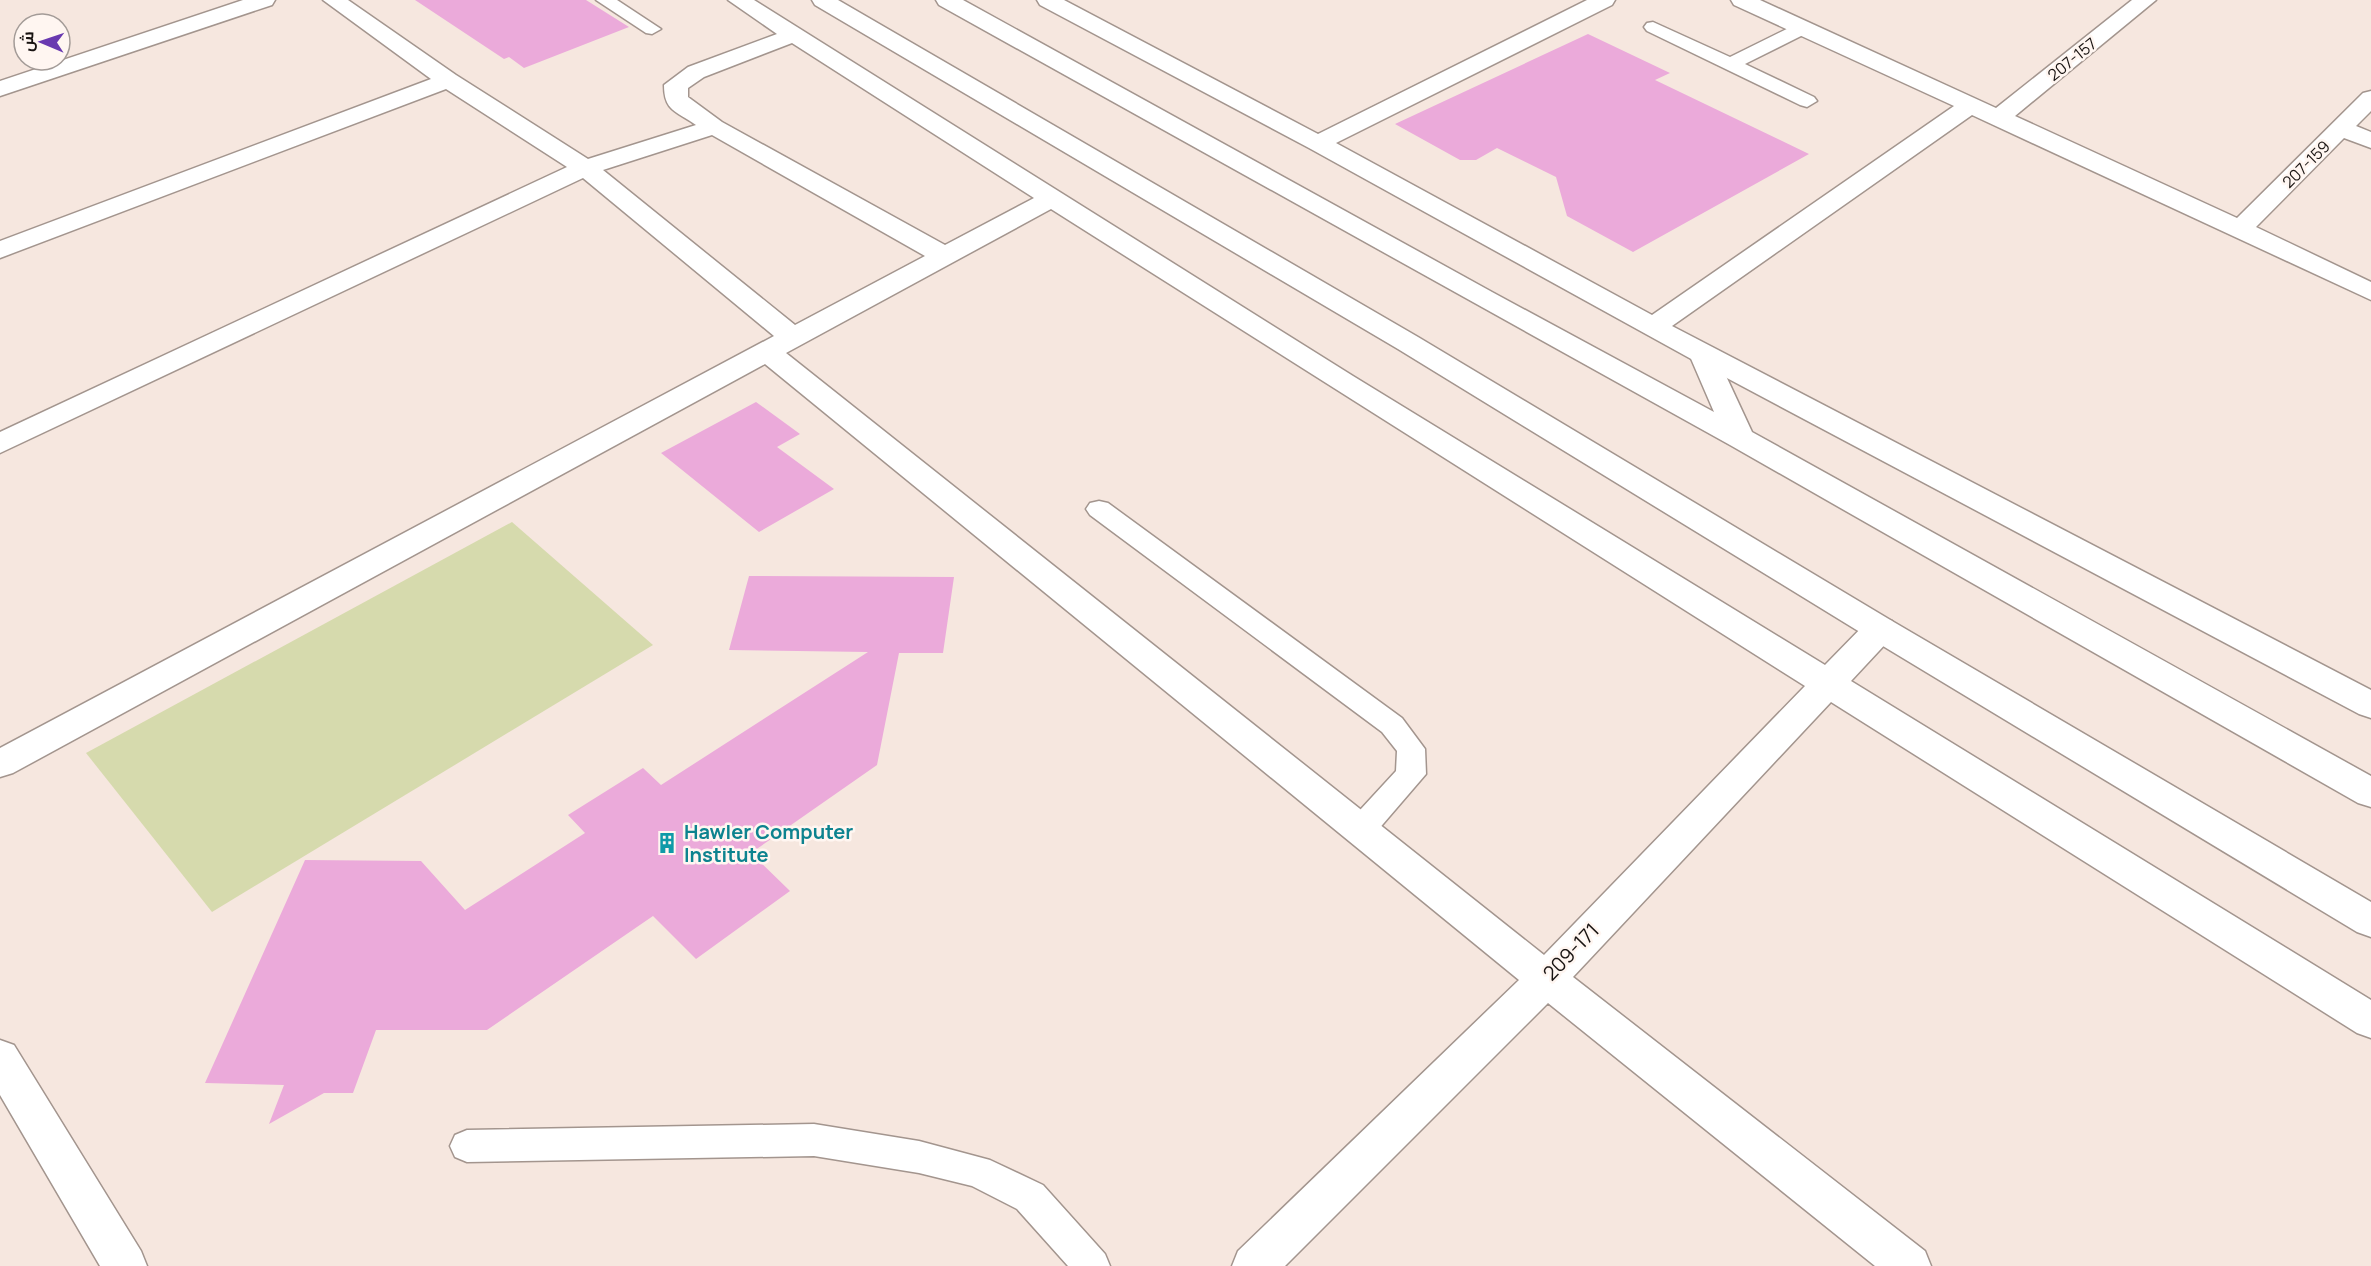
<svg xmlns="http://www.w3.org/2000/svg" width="2371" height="1266" font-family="Manrope,Cairo,sans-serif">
<rect width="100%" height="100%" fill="#f6e7df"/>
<path fill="#d6daad" d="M 512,522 L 653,645 L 212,912 L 86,753 Z"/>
<path fill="#ebaada" d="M 415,0 L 586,0 L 629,27 L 524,68 L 509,57 L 504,59 Z
M 1588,34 L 1670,73 L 1655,80 L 1809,154 L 1633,252 L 1567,216 L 1556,177 L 1497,148 L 1476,160 L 1460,160 L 1395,124 Z
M 756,402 L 800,434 L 777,447 L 834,489 L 759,532 L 661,453 Z
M 749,576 L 954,577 L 943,653 L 899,653 L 877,765 L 751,853 L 790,891 L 696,959 L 653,916 L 487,1030 L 376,1030 L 353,1093 L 324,1093 L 269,1124 L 284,1085 L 205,1083 L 305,860 L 421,861 L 465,910 L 585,833 L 568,815 L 643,768 L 661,785 L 868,652 L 729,650 Z"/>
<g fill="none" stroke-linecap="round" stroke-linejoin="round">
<defs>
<path id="service" d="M 596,0 L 617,0 L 661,29 L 652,34 L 646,33 Z
M 1653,22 L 1730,57 L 1797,24 L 1809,24 L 1812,28 L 1809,32 L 1745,64 L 1814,97 L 1817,101 L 1807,107 L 1800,105 L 1647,31 L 1644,27 L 1647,23 Z
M 1099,501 L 1108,503 L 1402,718 L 1425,749 L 1426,774 L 1371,838 L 1360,842 L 1349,838 L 1345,830 L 1349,822 L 1396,771 L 1397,751 L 1382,732 L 1090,515 L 1086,509 L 1090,503 Z
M 814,1124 L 919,1141 L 990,1160 L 1043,1185 L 1105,1254 L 1110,1266 L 1068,1266 L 1017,1209 L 972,1186 L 919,1173 L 814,1156 L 467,1162 L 455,1157 L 450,1146 L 455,1135 L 467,1130 Z"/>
<path id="minor" d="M 243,0 L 275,0 L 272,5 L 0,96 L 0,81 Z
M 323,0 L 348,0 L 456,75 L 588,159 L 696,125 C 676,111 664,111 664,85 L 688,67 L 777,34 L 728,0 L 754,0 L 1353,376 L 1825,665 L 1868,621 L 1880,617 L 1892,621 L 1896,629 L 1892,637 L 1851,681 L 2371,1000 L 2371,1038 L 2357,1033 L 1831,702 L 1573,977 L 1925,1251 L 1931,1266 L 1875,1266 L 1548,1003 L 1285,1266 L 1232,1266 L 1238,1251 L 1519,980 L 765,364 L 13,773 L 0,777 L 0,748 L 774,336 L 583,178 L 0,453 L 0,432 L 567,167 L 446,89 L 0,258 L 0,241 L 431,79 ZM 792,43 L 1034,198 L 945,245 L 722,122 L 688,97 L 688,88 L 704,77 ZM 712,135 L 925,256 L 795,325 L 603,170 ZM 1051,209 L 1805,686 L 1544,955 L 786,353 Z
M 1037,0 L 1064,0 L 1318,134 L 1587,0 L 1615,0 L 1612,5 L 1336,143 L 1652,315 L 1954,106 L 1734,5 L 1731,0 L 1760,0 L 1996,108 L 2132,0 L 2156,0 L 2015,116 L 2237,218 L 2363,93 L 2371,91 L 2371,111 L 2356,126 L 2371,132 L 2371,148 L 2344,138 L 2256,227 L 2371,282 L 2371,300 L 1972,115 L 1672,326 L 2371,690 L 2371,718 L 2359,714 L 1693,360 L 1309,148 L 1040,5 Z
M 0,1040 L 14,1045 L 141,1251 L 147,1266 L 100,1266 L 0,1095 Z"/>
<path id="primary" d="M 812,0 L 838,0 L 1418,337 L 1892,621 L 2371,902 L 2371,937 L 2357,932 L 1868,637 L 1398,349 L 815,5 Z
M 936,0 L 963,0 L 1492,292 L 1714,412 L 1689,354 L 1693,348 L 1703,346 L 1713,348 L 1752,432 L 2371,776 L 2371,807 L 2358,803 L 1730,445 L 939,5 Z"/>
</defs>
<use href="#service" stroke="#a3958e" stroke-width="3"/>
<use href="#minor" stroke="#a3958e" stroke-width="3"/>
<use href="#primary" stroke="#a3958e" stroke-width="3"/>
<use href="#service" fill="#fff" fill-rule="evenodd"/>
<use href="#minor" fill="#fff" fill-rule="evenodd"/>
<use href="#primary" fill="#fff" fill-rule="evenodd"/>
</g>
<defs>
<symbol id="building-bare" viewBox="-9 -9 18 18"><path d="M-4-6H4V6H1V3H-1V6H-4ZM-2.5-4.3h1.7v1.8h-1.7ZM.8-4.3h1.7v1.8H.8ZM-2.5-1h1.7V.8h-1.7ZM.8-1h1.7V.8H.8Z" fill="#0f9aa8" stroke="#fff6f1" stroke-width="2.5" paint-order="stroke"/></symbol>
</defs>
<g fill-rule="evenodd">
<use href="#building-bare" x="652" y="828" width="30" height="30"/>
</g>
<g text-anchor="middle" stroke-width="5" stroke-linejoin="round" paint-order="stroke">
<g font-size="16" fill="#181311" stroke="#fff6f1">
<text transform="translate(2072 59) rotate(-39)" y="6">207-157</text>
<text transform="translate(2306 164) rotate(-45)" y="6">207-159</text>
</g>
<g font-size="20" font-weight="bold" fill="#0d838f" stroke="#fff6f1" text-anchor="start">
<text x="684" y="839">Hawler Computer<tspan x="684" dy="23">Institute</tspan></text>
</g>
<g font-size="20" fill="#181311" stroke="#fff6f1">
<text transform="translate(1571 952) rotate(-46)" y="7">209-171</text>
</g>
</g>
<g transform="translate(42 42) rotate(272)"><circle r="28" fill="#fff6f1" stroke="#a39b97" stroke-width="1.5"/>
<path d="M0-4.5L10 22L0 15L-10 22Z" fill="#6939b0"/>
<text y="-9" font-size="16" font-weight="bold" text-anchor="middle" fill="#181311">ش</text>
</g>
</svg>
